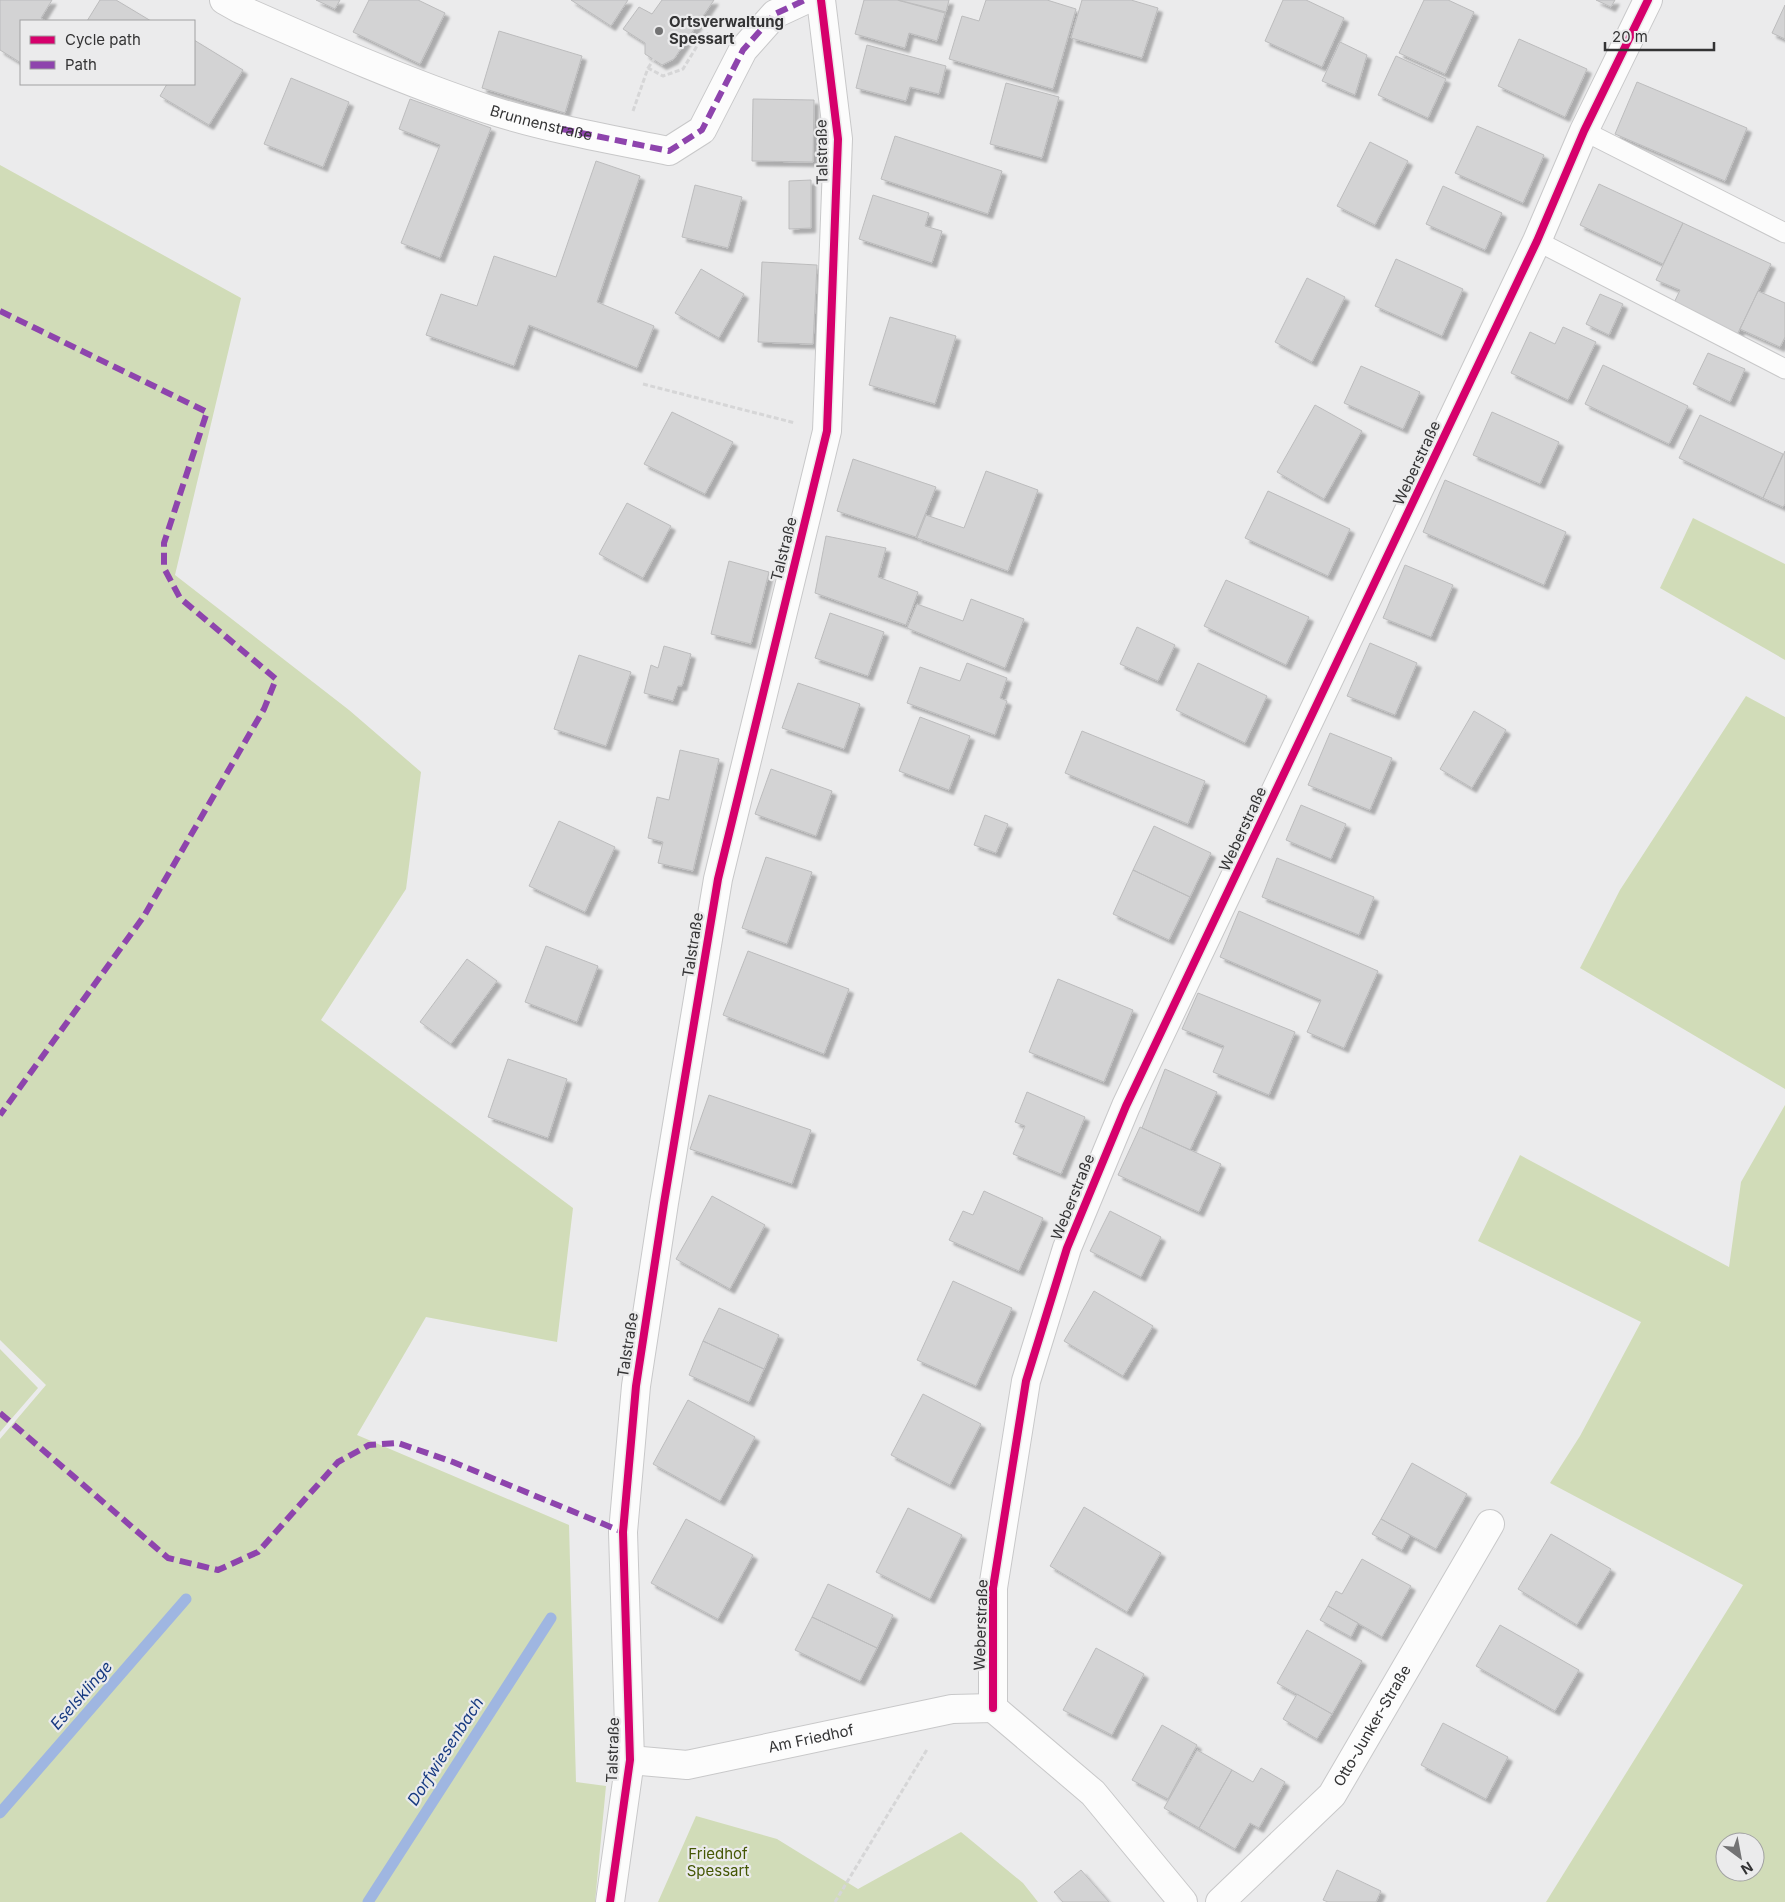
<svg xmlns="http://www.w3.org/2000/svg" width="1785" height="1902" font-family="Inter,sans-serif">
<defs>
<filter id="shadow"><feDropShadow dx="4.5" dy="4.5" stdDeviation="1" flood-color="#0004"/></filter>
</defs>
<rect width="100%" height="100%" fill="#ebebec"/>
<path fill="#d1dcb8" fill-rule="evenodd" d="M 0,165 L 241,298 L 175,575 L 349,710 L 421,772 L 406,889 L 321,1020 L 573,1208 L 557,1342 L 426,1317 L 357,1435 L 569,1525 L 576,1782 L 606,1786 L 595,1902 L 0,1902 L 0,1439 L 46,1385 L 0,1340 Z
M 1693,518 L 1785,564 L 1785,660 L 1660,588 Z
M 1746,696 L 1785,717 L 1785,1089 L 1580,968 L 1620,890 Z
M 1785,1105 L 1785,1902 L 1546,1902 L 1743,1585 L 1550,1483 L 1580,1436 L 1641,1322 L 1478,1241 L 1520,1155 L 1729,1267 L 1741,1182 ZM 1725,1842 L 1755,1842 L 1755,1872 L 1725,1872 Z
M 0,1349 L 38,1388 L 0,1432 Z
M 696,1816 L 777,1839 L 858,1889 L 961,1832 L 1023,1883 L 1038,1902 L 658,1902 Z"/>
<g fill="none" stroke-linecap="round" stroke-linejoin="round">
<path stroke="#9fb6e1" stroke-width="11" d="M 0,1813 L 186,1599
M 368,1902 L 551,1618"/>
</g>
<path fill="#d3d3d4" stroke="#bcbcbd" filter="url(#shadow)" d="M 0,0 L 52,0 L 41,18 L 46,21 L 21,21 L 21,63 L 0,50 Z
M 100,0 L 116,0 L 151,21 L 87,21 Z
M 316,0 L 340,0 L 335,9 Z
M 369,0 L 418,0 L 445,13 L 420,64 L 353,32 Z
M 571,0 L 628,0 L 611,26 Z
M 662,0 L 714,0 L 674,59 L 662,65 L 645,54 L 645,43 L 623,29 L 639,7 L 652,14 Z
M 864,0 L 897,0 L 945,13 L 937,41 L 909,33 L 905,48 L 855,34 Z
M 898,0 L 949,0 L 946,12 Z
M 986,0 L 1047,0 L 1076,9 L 1053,89 L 949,59 L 962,16 L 979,21 Z
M 1082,0 L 1131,0 L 1158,8 L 1142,58 L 1071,38 Z
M 1283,0 L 1306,0 L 1344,18 L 1322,67 L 1265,41 Z
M 1424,0 L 1448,0 L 1474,12 L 1445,74 L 1399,53 Z
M 1596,0 L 1615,0 L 1611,7 Z
M 1785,5 L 1785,39 L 1772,33 Z
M 499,31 L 582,56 L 565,113 L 482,88 Z
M 1519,39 L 1587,69 L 1565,117 L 1498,86 Z
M 194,40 L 243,70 L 209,125 L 160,96 L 167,84 L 194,84 Z
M 1340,42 L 1367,55 L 1355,95 L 1322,81 Z
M 867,45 L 946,66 L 939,94 L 910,87 L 906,101 L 856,88 Z
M 1396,56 L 1446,79 L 1428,118 L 1378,95 Z
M 291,78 L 349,102 L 323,167 L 264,144 Z
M 1637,82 L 1747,128 L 1725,181 L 1615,134 Z
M 1006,83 L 1059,97 L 1042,158 L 990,144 Z
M 410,99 L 491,128 L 440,258 L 401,243 L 440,145 L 399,129 Z
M 753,99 L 814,100 L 813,162 L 752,161 Z
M 1477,126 L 1544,155 L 1523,203 L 1455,173 Z
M 895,136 L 1002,171 L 988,214 L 881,179 Z
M 1370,142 L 1408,161 L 1375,225 L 1337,206 Z
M 596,161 L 640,176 L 597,302 L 654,326 L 637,368 L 529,325 L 514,366 L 426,335 L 441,294 L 477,306 L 494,256 L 556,277 Z
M 811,180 L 811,228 L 789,229 L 789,181 Z
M 1599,184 L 1683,223 L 1663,264 L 1580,225 Z
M 695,185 L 742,197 L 728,248 L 682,237 Z
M 1443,186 L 1502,213 L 1485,250 L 1426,224 Z
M 873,195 L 929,213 L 925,226 L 942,231 L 932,263 L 859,239 Z
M 1683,223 L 1771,264 L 1737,335 L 1673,305 L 1680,290 L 1656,280 Z
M 1396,259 L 1463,289 L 1442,336 L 1375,306 Z
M 762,262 L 817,265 L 813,344 L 758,342 Z
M 701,269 L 744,294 L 719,338 L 675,313 Z
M 1307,278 L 1345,297 L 1312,362 L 1275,342 Z
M 1758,291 L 1785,303 L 1785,337 L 1780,347 L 1740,329 Z
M 1600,294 L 1623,304 L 1609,335 L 1586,324 Z
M 890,317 L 956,336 L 935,404 L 869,385 Z
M 1563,327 L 1596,342 L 1568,400 L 1511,373 L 1530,332 L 1555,344 Z
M 1708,353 L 1745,369 L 1730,402 L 1693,384 Z
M 1603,365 L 1688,406 L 1669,444 L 1585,404 Z
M 1361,366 L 1420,392 L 1403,429 L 1344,403 Z
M 1315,405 L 1362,431 L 1324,499 L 1277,472 Z
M 672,412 L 733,442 L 705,494 L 644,464 Z
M 1492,412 L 1559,442 L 1540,484 L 1473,455 Z
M 1700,415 L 1783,454 L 1763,498 L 1679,458 Z
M 1785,451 L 1785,504 L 1783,507 L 1763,498 Z
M 853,459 L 936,487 L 916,537 L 837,511 Z
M 986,471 L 1038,490 L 1008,571 L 917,538 L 926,515 L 964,528 Z
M 1445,480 L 1566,532 L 1544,585 L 1423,532 Z
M 1268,491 L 1350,529 L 1328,576 L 1245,538 Z
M 627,503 L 671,526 L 643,578 L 599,554 Z
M 826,536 L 886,548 L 878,577 L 918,592 L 906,625 L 815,593 Z
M 729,561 L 769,572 L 751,644 L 711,634 Z
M 1405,565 L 1453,585 L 1431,637 L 1383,618 Z
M 1226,580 L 1309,617 L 1286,665 L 1204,626 Z
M 971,599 L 1024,619 L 1005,668 L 907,628 L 917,604 L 963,621 Z
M 830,613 L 884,632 L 868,676 L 815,658 Z
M 1137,627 L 1175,645 L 1158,681 L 1120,664 Z
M 1370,643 L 1417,663 L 1395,715 L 1347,696 Z
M 664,646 L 691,654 L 682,686 L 678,686 L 673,701 L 644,693 L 651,665 L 658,668 Z
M 579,655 L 631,672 L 606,746 L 554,729 Z
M 967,663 L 1007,678 L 1000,698 L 1007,701 L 995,735 L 907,703 L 920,667 L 960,681 Z
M 1198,663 L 1267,696 L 1245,743 L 1176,710 Z
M 798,683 L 860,704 L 844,749 L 782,728 Z
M 1474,711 L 1506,730 L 1472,788 L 1440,769 Z
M 920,717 L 970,736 L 949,790 L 899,771 Z
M 1082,731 L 1205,781 L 1188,824 L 1065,773 Z
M 1330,733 L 1392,758 L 1370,810 L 1308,785 Z
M 680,750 L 719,759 L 693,871 L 658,863 L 663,842 L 648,838 L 657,797 L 669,800 Z
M 771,769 L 832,791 L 816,836 L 755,814 Z
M 1301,805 L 1346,824 L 1331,859 L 1286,840 Z
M 985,815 L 1008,824 L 996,853 L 974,845 Z
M 559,821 L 615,847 L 585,912 L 529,886 Z
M 1154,826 L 1211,853 L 1190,897 L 1133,870 Z
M 766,857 L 812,872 L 787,944 L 742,928 Z
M 1277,858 L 1374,897 L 1359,935 L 1262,897 Z
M 1133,870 L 1190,897 L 1169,940 L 1113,914 Z
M 1239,911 L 1378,971 L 1344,1048 L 1307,1032 L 1321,1000 L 1220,957 Z
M 546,946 L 598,966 L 577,1022 L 525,1002 Z
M 748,951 L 849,989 L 824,1054 L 723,1015 Z
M 467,959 L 497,981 L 451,1044 L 420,1022 Z
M 1058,979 L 1133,1010 L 1104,1082 L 1029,1052 Z
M 1198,993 L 1295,1032 L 1269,1095 L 1213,1072 L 1224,1046 L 1182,1029 Z
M 508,1059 L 567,1079 L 548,1138 L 488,1117 Z
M 1165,1069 L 1217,1092 L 1190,1150 L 1142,1128 Z
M 1027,1092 L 1085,1117 L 1061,1174 L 1013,1154 L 1025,1126 L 1015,1122 Z
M 709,1095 L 811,1130 L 792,1184 L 690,1149 Z
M 1140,1127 L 1221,1164 L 1199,1212 L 1118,1175 Z
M 984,1191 L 1043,1218 L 1019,1271 L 949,1240 L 963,1211 L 973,1215 Z
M 712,1196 L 765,1225 L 730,1289 L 676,1259 Z
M 1110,1211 L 1161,1237 L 1141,1277 L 1090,1251 Z
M 953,1281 L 1012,1308 L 976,1386 L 917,1360 Z
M 1094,1291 L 1153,1326 L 1123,1376 L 1064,1341 Z
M 719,1308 L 779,1335 L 764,1369 L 703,1341 Z
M 703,1341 L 764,1369 L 749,1402 L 689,1375 Z
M 923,1394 L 981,1424 L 950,1485 L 891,1455 Z
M 688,1400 L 755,1437 L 720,1501 L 653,1464 Z
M 1412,1463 L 1467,1494 L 1436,1549 L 1381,1519 Z
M 1084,1507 L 1161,1553 L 1127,1612 L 1050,1566 Z
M 908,1508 L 962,1535 L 930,1599 L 876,1572 Z
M 686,1519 L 753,1555 L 718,1619 L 651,1583 Z
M 1381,1519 L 1410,1535 L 1402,1550 L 1372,1534 Z
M 1551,1534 L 1611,1569 L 1577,1625 L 1518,1589 Z
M 1362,1559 L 1411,1586 L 1382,1637 L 1328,1606 L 1336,1591 L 1342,1594 Z
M 828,1584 L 893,1615 L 877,1648 L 812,1617 Z
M 1328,1606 L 1358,1623 L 1351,1637 L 1320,1620 Z
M 812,1617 L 877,1648 L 860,1681 L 795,1650 Z
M 1500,1625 L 1579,1670 L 1555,1711 L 1476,1666 Z
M 1307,1630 L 1362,1661 L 1332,1714 L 1277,1683 Z
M 1096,1648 L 1144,1674 L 1112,1735 L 1063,1710 Z
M 1297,1694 L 1332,1714 L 1317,1739 L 1283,1719 Z
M 1443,1723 L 1508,1757 L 1486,1799 L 1421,1765 Z
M 1162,1725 L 1197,1745 L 1168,1799 L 1132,1780 Z
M 1197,1750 L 1232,1770 L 1199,1828 L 1164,1808 Z
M 1261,1768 L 1285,1782 L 1259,1828 L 1250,1823 L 1235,1849 L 1199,1828 L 1232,1770 L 1253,1782 Z
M 1081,1870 L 1109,1902 L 1063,1902 L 1054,1892 Z
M 1337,1870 L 1381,1891 L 1376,1902 L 1328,1902 L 1323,1900 Z"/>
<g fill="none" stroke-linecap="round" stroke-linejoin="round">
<defs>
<path id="lane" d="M 1584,131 L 1785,233
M 1537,241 L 1785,369"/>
<g id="street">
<path id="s1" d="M 224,0 L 240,9 C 322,45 403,81 487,109 C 546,128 608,139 669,151 L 702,130 L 743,50 L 775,14 L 805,0"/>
<path d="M 993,1708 L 993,1588 L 1026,1381 L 1067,1248 L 1126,1106 L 1537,241 L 1584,131 L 1648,0"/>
<path d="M 993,1708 L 1093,1793 L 1183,1902"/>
<path id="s2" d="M 630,1760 L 687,1765 L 952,1709 L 993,1708"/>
<path d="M 610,1902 L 630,1760 L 623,1532 L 636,1386 L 664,1203 L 718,879 L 827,431 L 838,139 L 821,0"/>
<path id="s3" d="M 1220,1902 L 1332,1795 L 1490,1524"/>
</g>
</defs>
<use href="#lane" stroke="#c8c8c9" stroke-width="21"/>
<use href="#street" stroke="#c8c8c9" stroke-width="30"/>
<path stroke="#d6d6d7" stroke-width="3" stroke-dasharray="5 2.5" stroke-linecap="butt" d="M 648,68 L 654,59
M 633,111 L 648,68 L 663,76 L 683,69 L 705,33 L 713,36
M 643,384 L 795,423
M 835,1902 L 928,1748"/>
<use href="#lane" stroke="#fcfcfc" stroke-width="19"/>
<use href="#street" stroke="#fcfcfc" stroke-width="28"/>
<path stroke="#8e44ad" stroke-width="6" stroke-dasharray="12 6" stroke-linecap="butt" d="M 562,129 L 669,151 L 702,130 L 743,50 L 775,14 L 805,0
M 0,311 L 207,412 L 164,543 L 164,568 L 180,598 L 276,679 L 264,709 L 144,916 L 0,1115
M 0,1413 L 168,1558 L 218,1570 L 258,1552 L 338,1462 L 369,1445 L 398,1443 L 453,1462 L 623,1532"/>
<defs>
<path id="cycleway" d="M 993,1708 L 993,1588 L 1026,1381 L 1067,1248 L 1126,1106 L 1537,241 L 1584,131 L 1648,0
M 610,1902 L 630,1760 L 623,1532 L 636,1386 L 664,1203 L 718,879 L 827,431 L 838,139 L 821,0"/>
</defs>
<use href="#cycleway" stroke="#ebebec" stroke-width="11"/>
<use href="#cycleway" stroke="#d6006c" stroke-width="8"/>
</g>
<circle fill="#737374" stroke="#ebebec" stroke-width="2" cx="659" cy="31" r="5"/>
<g text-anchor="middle" stroke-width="4.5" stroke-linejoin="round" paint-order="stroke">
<g font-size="15" font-weight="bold" fill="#333334" stroke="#ebebec" text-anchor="start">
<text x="669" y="27">Ortsverwaltung<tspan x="669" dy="17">Spessart</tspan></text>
</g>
<g font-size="15" fill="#333334" stroke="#ebebec">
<text dy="5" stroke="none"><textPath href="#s1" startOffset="341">Brunnenstraße</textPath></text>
<text transform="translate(822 152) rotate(-91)" y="5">Talstraße</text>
<text transform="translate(1417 463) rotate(-65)" y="5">Weberstraße</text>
<text transform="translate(784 549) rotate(-76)" y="5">Talstraße</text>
<text transform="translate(1243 829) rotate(-65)" y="5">Weberstraße</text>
<text transform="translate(693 945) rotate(-81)" y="5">Talstraße</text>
<text transform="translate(1073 1197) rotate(-68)" y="5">Weberstraße</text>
<text transform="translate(628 1345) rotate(-81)" y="5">Talstraße</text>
<text transform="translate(981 1625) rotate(-88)" y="5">Weberstraße</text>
<text dy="5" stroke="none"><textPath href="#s3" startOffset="235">Otto-Junker-Straße</textPath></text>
<text dy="5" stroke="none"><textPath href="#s2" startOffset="184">Am Friedhof</textPath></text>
<text transform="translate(613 1750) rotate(-88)" y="5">Talstraße</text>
</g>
<g font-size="15" fill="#455705" stroke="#ebebec">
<text x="718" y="1859">Friedhof<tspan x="718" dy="17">Spessart</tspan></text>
</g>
<g font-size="16" font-style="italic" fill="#173a81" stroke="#ebebec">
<text transform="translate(81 1695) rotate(-49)" y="6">Eselsklinge</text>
<text transform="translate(445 1751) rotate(-57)" y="6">Dorfwiesenbach</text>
</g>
</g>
<rect x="20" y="20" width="175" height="65" fill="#ebebec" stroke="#a1a1a2"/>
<rect x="30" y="36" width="25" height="8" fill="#d6006c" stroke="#a1a1a2"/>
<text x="65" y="45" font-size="15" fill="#333334">Cycle path</text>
<rect x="30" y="61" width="25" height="8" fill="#8e44ad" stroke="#a1a1a2"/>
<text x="65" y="70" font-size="15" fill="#333334">Path</text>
<g transform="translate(1740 1857) rotate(148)"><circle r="24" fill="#ebebec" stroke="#a1a1a2"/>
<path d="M0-4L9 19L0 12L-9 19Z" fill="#737374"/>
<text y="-8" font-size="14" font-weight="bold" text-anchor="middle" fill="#333334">N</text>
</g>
<path d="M1605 42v8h109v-8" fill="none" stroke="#333334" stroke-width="2.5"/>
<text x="1612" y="42" font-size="15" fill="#333334" stroke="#ebebec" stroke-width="4" paint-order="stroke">20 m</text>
</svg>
